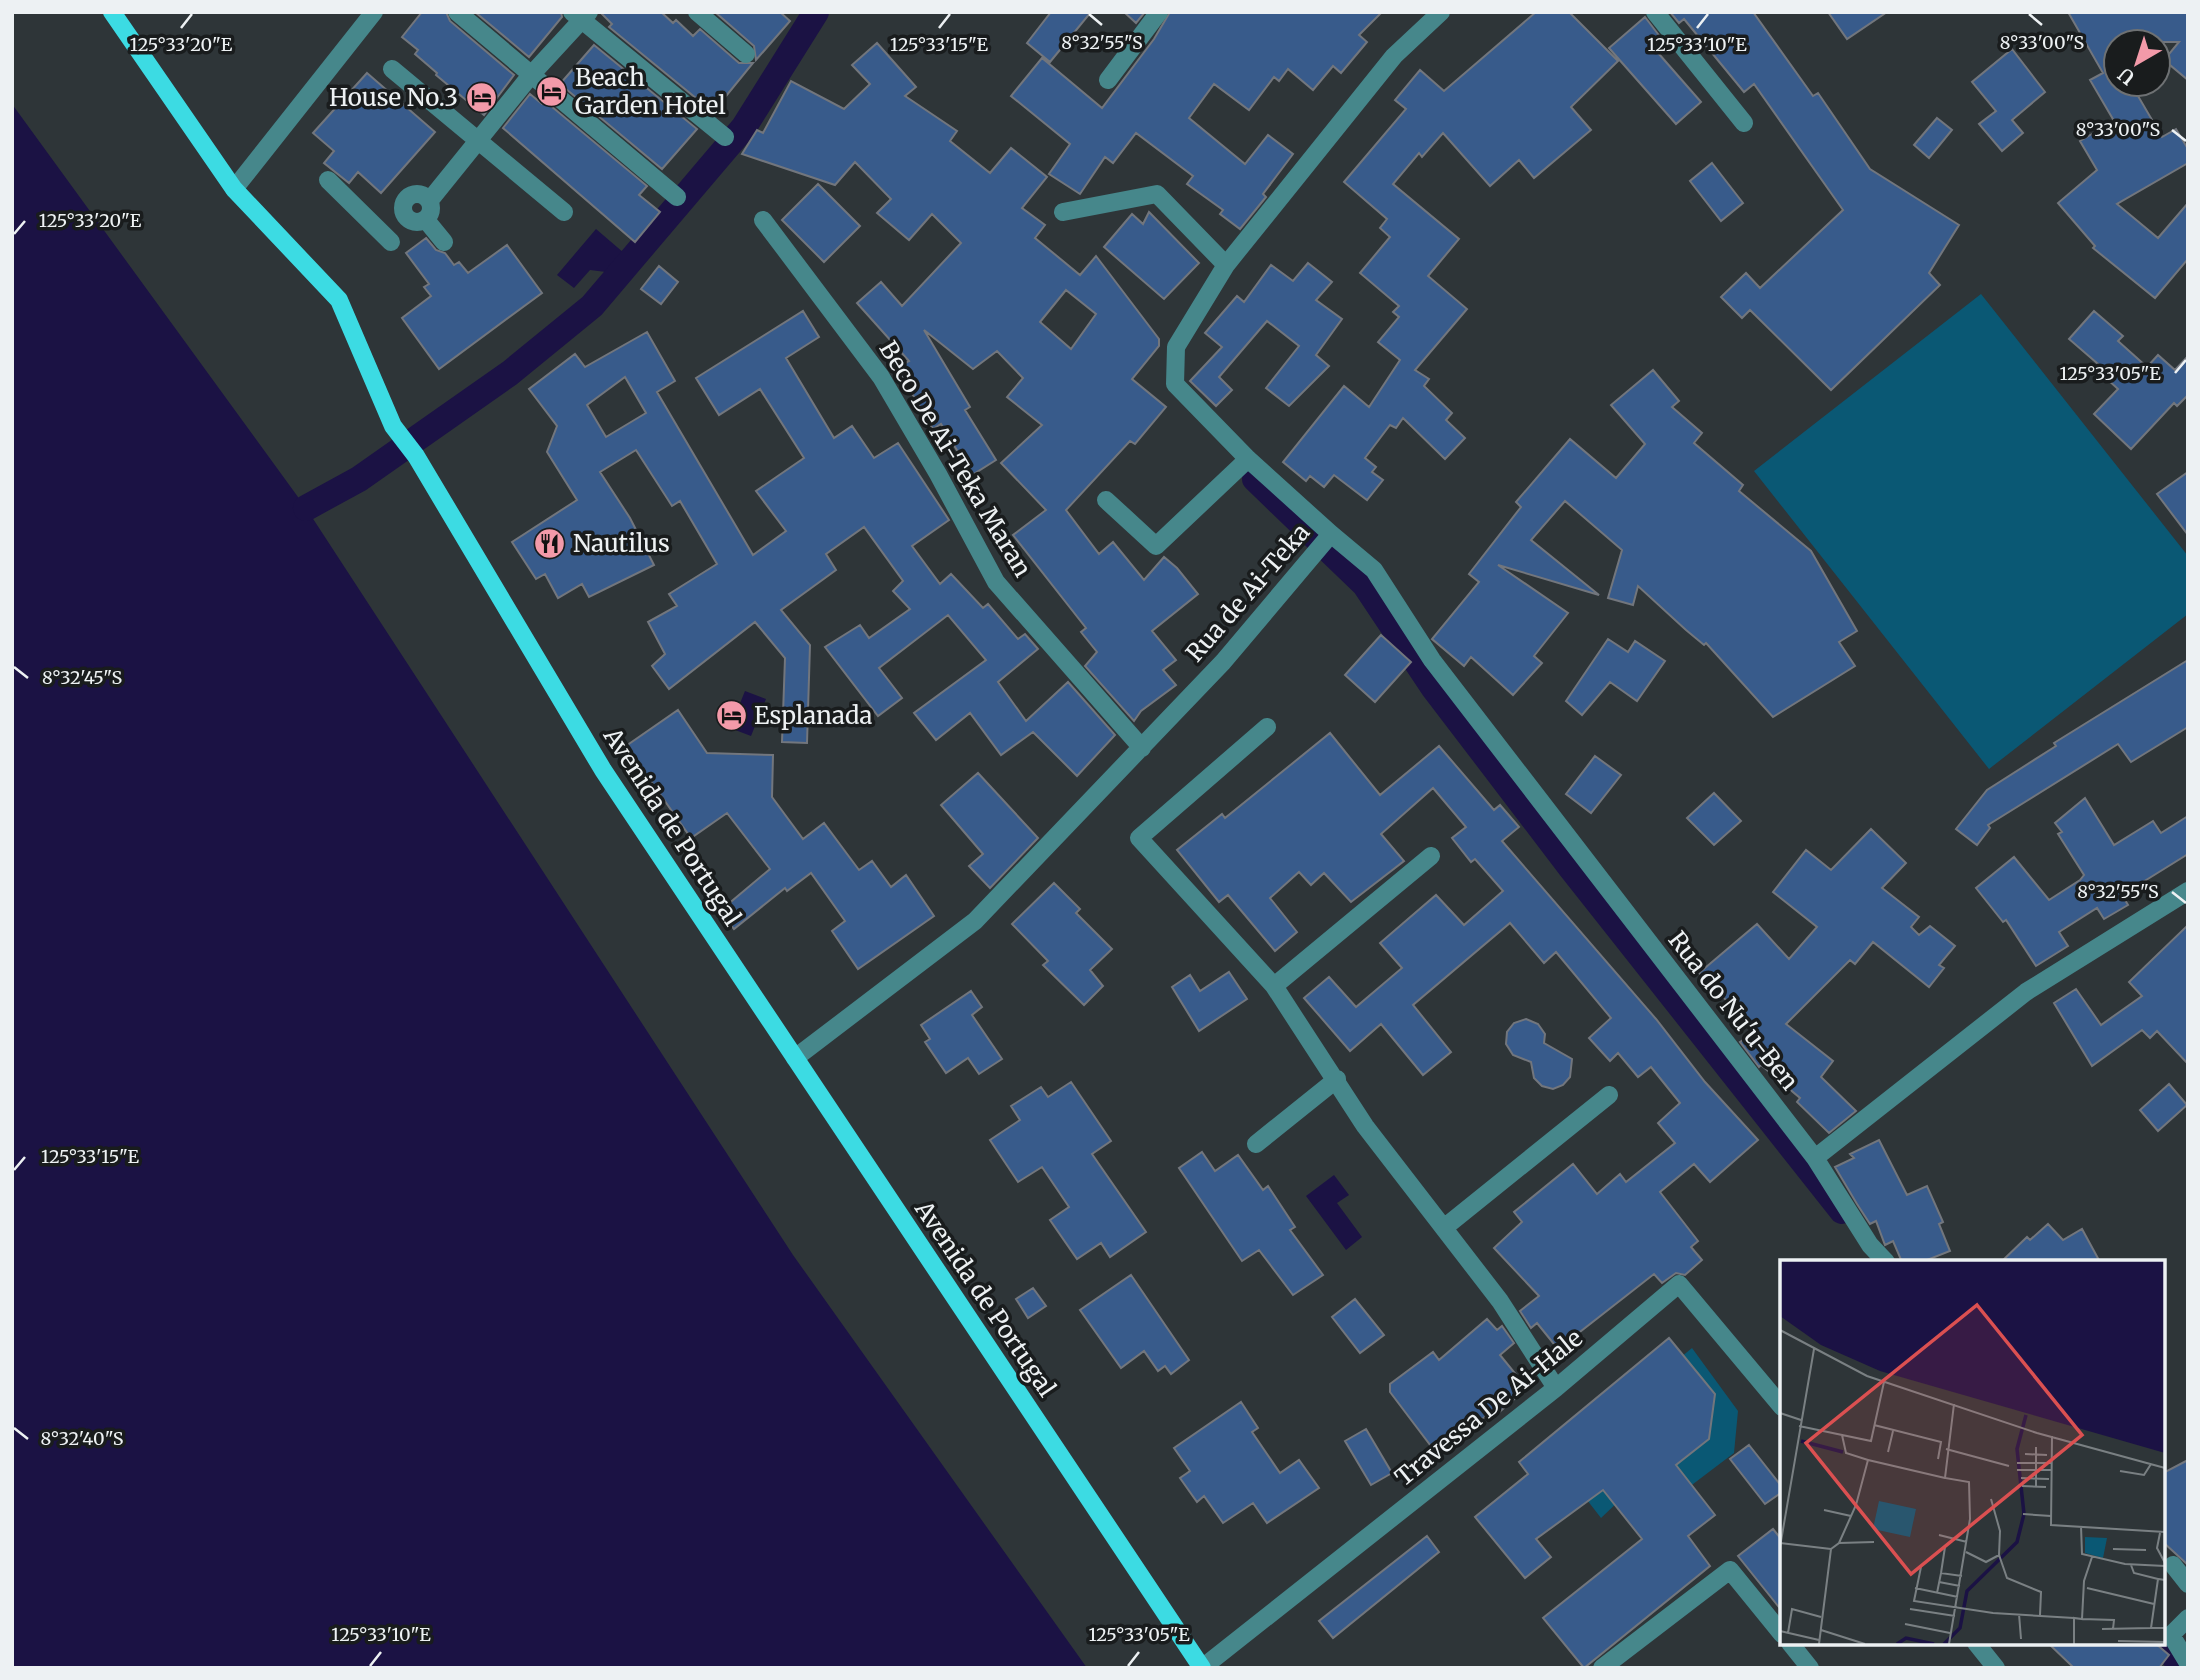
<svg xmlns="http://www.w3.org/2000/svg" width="2200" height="1680" font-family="Merriweather,serif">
<rect width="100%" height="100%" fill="#2e3538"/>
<path fill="#0a5874" d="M 1981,294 L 2188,556 L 2188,614 L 1989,769 L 1754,471 Z
M 1692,1348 L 1738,1411 L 1734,1453 L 1643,1522 L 1622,1498 L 1601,1518 L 1556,1460 Z"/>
<path fill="#1b1244" d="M 12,104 L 306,508 L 793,1255 L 1087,1668 L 12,1668 Z
M 596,229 L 624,253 L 606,272 L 590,270 L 574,288 L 557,275 Z
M 745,691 L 766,699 L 751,736 L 730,728 Z
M 1334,1175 L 1349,1195 L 1337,1203 L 1362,1237 L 1346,1250 L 1306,1196 Z"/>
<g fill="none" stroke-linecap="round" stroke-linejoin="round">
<path stroke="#1b1244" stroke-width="26" d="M 1255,479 L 1365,585 L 1433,687 L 1571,868 L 1842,1211
M 306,508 L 359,479 L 510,373 L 592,306 L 744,127 L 816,12
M 2163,1641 L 2182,1668"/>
</g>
<path fill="#385b8b" stroke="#72767d" stroke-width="2" fill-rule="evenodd" d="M 422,12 L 446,12 L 450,21 L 514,75 L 484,115 L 436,75 L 437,73 L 415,54 L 418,50 L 402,37 Z
M 475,12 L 561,12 L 562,17 L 529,57 Z
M 600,12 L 661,12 L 673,23 L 676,20 L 693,36 L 700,29 L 739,63 L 753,63 L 713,112 L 609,27 L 612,24 Z
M 715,12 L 780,12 L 790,21 L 756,60 L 754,46 Z
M 1051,12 L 1091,12 L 1050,62 L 1027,43 Z
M 1124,12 L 1145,12 L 1136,23 Z
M 1170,12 L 1382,12 L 1359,35 L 1367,42 L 1341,73 L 1333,66 L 1313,90 L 1288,69 L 1279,81 L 1274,77 L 1249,110 L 1214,84 L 1189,118 L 1245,164 L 1268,135 L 1293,154 L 1263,194 L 1266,197 L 1240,229 L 1220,214 L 1223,210 L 1187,184 L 1193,176 L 1136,133 L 1113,163 L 1105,157 L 1080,194 L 1049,174 L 1070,144 L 1011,96 L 1042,58 L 1102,108 L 1154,39 Z
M 1536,12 L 1569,12 L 1618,61 L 1571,107 L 1591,130 L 1534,178 L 1519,160 L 1490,186 L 1443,133 L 1422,157 L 1419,153 L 1393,184 L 1459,239 L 1428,276 L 1467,309 L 1415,370 L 1429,379 L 1424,386 L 1452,413 L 1446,420 L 1465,438 L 1445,459 L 1403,418 L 1396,428 L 1390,425 L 1365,458 L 1376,467 L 1372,472 L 1383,480 L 1367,500 L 1334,475 L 1324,487 L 1310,476 L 1306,481 L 1283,462 L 1344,386 L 1369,407 L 1400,360 L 1378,342 L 1399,317 L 1393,312 L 1399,306 L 1360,273 L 1390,237 L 1380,228 L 1387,219 L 1344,182 L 1406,109 L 1395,100 L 1420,70 L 1444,91 Z
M 1670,12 L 1753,12 L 1813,96 L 1818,93 L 1870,169 L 1959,225 L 1929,273 L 1940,285 L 1831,390 L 1750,310 L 1742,318 L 1721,297 L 1746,273 L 1760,288 L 1843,210 L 1754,84 L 1744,92 L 1684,19 L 1679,23 Z
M 1828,12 L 1887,12 L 1847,39 Z
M 2068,12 L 2188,12 L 2188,80 L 2164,60 L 2179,42 L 2116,42 L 2116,84 L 2131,84 L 2162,137 L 2176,129 L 2188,149 L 2188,163 L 2117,204 L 2158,238 L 2188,203 L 2188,259 L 2155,298 L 2093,248 L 2095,246 L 2058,203 L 2097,170 L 2080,141 L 2114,121 L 2090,80 L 2103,73 Z
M 1645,17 L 1661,38 L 1652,46 L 1701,102 L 1676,124 L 1609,48 Z
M 877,43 L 916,87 L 905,96 L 957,131 L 950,141 L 990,173 L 1011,148 L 1047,177 L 1022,208 L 1045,225 L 1035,238 L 1080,275 L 1096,256 L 1159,339 L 1159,346 L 1132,379 L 1166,407 L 1135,444 L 1130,441 L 1066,510 L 1099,554 L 1113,542 L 1144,580 L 1164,557 L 1177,568 L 1198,594 L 1152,631 L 1176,660 L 1163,670 L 1176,685 L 1141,711 L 1134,721 L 1085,666 L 1097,652 L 1081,632 L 1086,628 L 1013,535 L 1046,510 L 1001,463 L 1042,425 L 1007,397 L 1023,378 L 997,351 L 973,369 L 924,330 L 970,407 L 965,410 L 996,460 L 972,475 L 941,424 L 933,429 L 897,368 L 909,361 L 857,303 L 881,282 L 902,306 L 961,243 L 932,214 L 909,240 L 877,213 L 891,199 L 855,162 L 835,185 L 742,154 L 757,130 L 763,133 L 791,81 L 844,109 L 870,84 L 852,65 ZM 1066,290 L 1096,314 L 1071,349 L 1040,322 Z
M 594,45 L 697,129 L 662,169 L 560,84 Z
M 2012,49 L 2045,92 L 2012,120 L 2023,133 L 2002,151 L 1979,124 L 1996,111 L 1972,82 Z
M 367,73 L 435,132 L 381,193 L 358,172 L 349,183 L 324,163 L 334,151 L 313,133 Z
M 530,94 L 542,104 L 545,101 L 647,186 L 639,195 L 660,212 L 635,242 L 503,128 Z
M 1937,118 L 1952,130 L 1929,158 L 1914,145 Z
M 1712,163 L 1743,203 L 1721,221 L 1690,181 Z
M 818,184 L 860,226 L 824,262 L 782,220 Z
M 1149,212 L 1199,263 L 1164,299 L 1104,247 L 1132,214 L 1143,224 Z
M 426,238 L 436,250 L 445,253 L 454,265 L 459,262 L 468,273 L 507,245 L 542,293 L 439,369 L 402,318 L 431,296 L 424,287 L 429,284 L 406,253 Z
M 1308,263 L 1332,282 L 1316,300 L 1342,319 L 1316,355 L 1329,366 L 1289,406 L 1266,388 L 1299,346 L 1267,321 L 1219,377 L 1232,390 L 1216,406 L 1190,381 L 1222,347 L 1205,333 L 1237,296 L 1244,302 L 1271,265 L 1293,281 Z
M 659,266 L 678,282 L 661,304 L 641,289 Z
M 803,311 L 819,337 L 786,358 L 834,438 L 852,426 L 874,458 L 898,443 L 949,520 L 912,546 L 940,584 L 951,574 L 983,608 L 988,604 L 1018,639 L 1025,634 L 1038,649 L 998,682 L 1026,721 L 1068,682 L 1115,735 L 1077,776 L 1033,732 L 1001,755 L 970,713 L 936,740 L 914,713 L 986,660 L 948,615 L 879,668 L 902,698 L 878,716 L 825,647 L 860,625 L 869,638 L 910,609 L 893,591 L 903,581 L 864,527 L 826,554 L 836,570 L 781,610 L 810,645 L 807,743 L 782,742 L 785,658 L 755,622 L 669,689 L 652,666 L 665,654 L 648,622 L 677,606 L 669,594 L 717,564 L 680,501 L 672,506 L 636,450 L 600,472 L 630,518 L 654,565 L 589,597 L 582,584 L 558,598 L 545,574 L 536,579 L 512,542 L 577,500 L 547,452 L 557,426 L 529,389 L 575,354 L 585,367 L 647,332 L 675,381 L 657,392 L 753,555 L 786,531 L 756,491 L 804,458 L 760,389 L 719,415 L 696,378 ZM 625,377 L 646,413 L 606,437 L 587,405 Z
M 2094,311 L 2123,336 L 2118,341 L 2147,367 L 2158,355 L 2175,370 L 2188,356 L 2188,395 L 2177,406 L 2174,403 L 2131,449 L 2094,414 L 2118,389 L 2094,367 L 2098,364 L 2069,339 Z
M 1653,370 L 1679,401 L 1672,407 L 1702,433 L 1694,443 L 1743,485 L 1739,491 L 1811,551 L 1857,631 L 1839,642 L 1855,666 L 1773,717 L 1706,643 L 1704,645 L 1686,630 L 1638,586 L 1633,605 L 1608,598 L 1622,550 L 1565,501 L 1531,540 L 1599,595 L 1498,565 L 1568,613 L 1534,656 L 1542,663 L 1513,695 L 1471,657 L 1464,666 L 1432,639 L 1479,582 L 1469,574 L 1521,507 L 1516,502 L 1570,439 L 1616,478 L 1645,444 L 1611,405 Z
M 2188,472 L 2188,535 L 2157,494 Z
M 1381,635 L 1411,662 L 1375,702 L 1345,675 Z
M 1608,639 L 1628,652 L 1635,641 L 1665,661 L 1637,701 L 1610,682 L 1582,715 L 1566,701 Z
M 2188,660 L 2188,727 L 2131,762 L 2118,744 L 1988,825 L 1990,828 L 1977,845 L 1956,829 L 1987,790 L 2056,746 L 2054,743 Z
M 678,710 L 707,753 L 773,755 L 772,797 L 803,839 L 824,823 L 859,870 L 872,861 L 891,887 L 906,875 L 934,916 L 858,969 L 832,931 L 845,921 L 811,873 L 787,891 L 785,888 L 734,929 L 720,911 L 770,869 L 727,813 L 691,838 L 626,746 Z
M 1330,733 L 1380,795 L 1439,746 L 1494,810 L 1500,805 L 1519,827 L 1502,841 L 1656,1019 L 1705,1082 L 1758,1140 L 1710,1182 L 1694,1164 L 1660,1192 L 1698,1241 L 1691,1247 L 1702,1260 L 1685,1275 L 1676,1273 L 1662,1283 L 1654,1274 L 1558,1349 L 1537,1323 L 1531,1328 L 1520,1311 L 1539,1296 L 1494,1248 L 1522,1222 L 1514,1212 L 1573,1164 L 1597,1194 L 1620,1174 L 1626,1182 L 1675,1143 L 1658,1123 L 1680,1103 L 1651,1067 L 1638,1077 L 1618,1053 L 1610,1061 L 1589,1038 L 1611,1018 L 1556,952 L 1544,963 L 1510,923 L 1413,1005 L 1451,1052 L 1423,1075 L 1381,1024 L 1350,1051 L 1304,998 L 1329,977 L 1356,1007 L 1402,968 L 1380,943 L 1436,895 L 1464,925 L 1503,891 L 1475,859 L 1471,862 L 1452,838 L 1466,827 L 1433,788 L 1381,834 L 1404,861 L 1351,902 L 1324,873 L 1311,885 L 1299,872 L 1270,898 L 1297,932 L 1275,951 L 1228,895 L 1219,902 L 1177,850 L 1222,814 L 1225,818 Z
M 1595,756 L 1621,775 L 1591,813 L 1566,794 Z
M 978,773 L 1038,838 L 990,888 L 969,866 L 983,854 L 941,805 Z
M 1714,793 L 1741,821 L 1714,845 L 1687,818 Z
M 2085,798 L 2114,845 L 2153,821 L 2161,833 L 2188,816 L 2188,854 L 2122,895 L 2128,905 L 2104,919 L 2097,908 L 2059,932 L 2068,946 L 2036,966 L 2006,920 L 2003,922 L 1976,888 L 2014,857 L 2049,900 L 2080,880 L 2084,875 L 2058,834 L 2062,832 L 2055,823 Z
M 1871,829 L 1906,863 L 1882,888 L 1919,917 L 1911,927 L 1919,935 L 1930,926 L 1955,946 L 1939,965 L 1944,968 L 1929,987 L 1873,942 L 1855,964 L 1850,960 L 1786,1024 L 1833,1061 L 1821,1077 L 1856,1111 L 1829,1133 L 1797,1102 L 1800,1098 L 1761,1065 L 1759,1067 L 1740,1042 L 1757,1031 L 1699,973 L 1757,924 L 1789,959 L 1817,927 L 1773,892 L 1806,850 L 1831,870 Z
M 1054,883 L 1080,909 L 1076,913 L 1112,949 L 1090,970 L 1103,986 L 1084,1005 L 1043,965 L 1048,961 L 1012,924 Z
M 2188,925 L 2188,1064 L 2157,1031 L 2150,1038 L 2142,1030 L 2092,1066 L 2054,1003 L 2076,989 L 2101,1025 L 2142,996 L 2129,982 Z
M 1229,972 L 1247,999 L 1199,1031 L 1172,987 L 1190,975 L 1200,991 Z
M 971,991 L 982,1007 L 972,1015 L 1002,1059 L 979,1074 L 968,1058 L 946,1073 L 925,1042 L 930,1039 L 921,1025 Z
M 1526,1019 L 1538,1024 L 1545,1034 L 1544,1043 L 1572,1059 L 1570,1077 L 1563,1085 L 1553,1089 L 1542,1086 L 1534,1078 L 1531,1062 L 1513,1055 L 1506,1044 L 1507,1032 L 1514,1023 Z
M 1071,1082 L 1111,1141 L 1092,1154 L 1146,1232 L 1110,1257 L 1101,1243 L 1077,1259 L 1050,1220 L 1069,1207 L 1042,1167 L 1018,1182 L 990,1140 L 1020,1120 L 1011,1106 L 1041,1087 L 1048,1097 Z
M 2169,1084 L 2187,1105 L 2158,1131 L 2140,1110 Z
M 1879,1140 L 1907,1195 L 1927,1186 L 1943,1222 L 1939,1224 L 1950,1251 L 1922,1262 L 1902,1262 L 1893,1241 L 1885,1245 L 1876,1221 L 1870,1224 L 1857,1204 L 1835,1167 L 1854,1158 L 1850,1154 Z
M 1202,1152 L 1215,1171 L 1238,1155 L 1263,1190 L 1268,1186 L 1295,1227 L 1290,1230 L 1323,1275 L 1293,1295 L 1259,1250 L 1242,1261 L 1179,1168 Z
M 2048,1224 L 2063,1240 L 2082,1229 L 2100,1262 L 2001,1262 L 2027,1237 L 2030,1240 Z
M 1131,1275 L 1189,1360 L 1171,1374 L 1165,1366 L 1158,1371 L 1144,1351 L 1121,1368 L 1080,1310 Z
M 1033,1288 L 1046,1306 L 1028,1318 L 1016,1299 Z
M 1355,1299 L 1384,1335 L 1360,1353 L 1332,1317 Z
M 1487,1319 L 1497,1330 L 1502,1326 L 1514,1343 L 1500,1355 L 1527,1388 L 1497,1414 L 1494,1410 L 1437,1454 L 1390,1392 L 1390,1384 L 1433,1352 L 1439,1360 Z
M 1669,1338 L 1715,1394 L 1709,1439 L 1676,1465 L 1715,1515 L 1688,1536 L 1710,1566 L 1584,1668 L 1543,1618 L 1642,1539 L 1603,1490 L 1536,1539 L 1551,1557 L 1525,1578 L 1475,1517 L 1528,1474 L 1519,1462 Z
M 1241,1402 L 1258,1428 L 1252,1432 L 1280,1473 L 1299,1460 L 1319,1488 L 1267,1523 L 1253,1503 L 1223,1523 L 1204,1496 L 1197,1502 L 1180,1478 L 1190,1471 L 1174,1448 Z
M 1366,1429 L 1392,1473 L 1371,1485 L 1345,1441 Z
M 1749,1445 L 1782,1487 L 1782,1492 L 1765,1504 L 1730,1459 Z
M 2188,1460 L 2188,1565 L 2163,1542 L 2163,1473 Z
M 1773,1529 L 1782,1540 L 1782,1611 L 1738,1556 Z
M 1427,1536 L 1439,1552 L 1333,1638 L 1319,1621 Z
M 2048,1643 L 2155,1643 L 2169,1655 L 2159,1668 L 2074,1668 Z"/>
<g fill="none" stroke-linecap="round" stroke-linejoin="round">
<path stroke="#46878b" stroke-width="18" d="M 457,12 L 677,197
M 572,12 L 725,137
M 697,12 L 746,54
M 1655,12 L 1744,123
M 392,69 L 564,212
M 1108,80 L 1159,12
M 328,180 L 391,242
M 234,189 L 374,12
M403 208a14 14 0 1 1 28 0a14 14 0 1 1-28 0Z
M 430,200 L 531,75 L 589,12
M 1063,212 L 1157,194 L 1226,265
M 426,220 L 444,242
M 763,220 L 881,377 L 938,474 L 996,582 L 1142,748
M 1106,500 L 1156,546 L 1248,459
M 1331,534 L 1374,570 L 1432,660 L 1815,1158 L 2026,992 L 2188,891
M 1267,727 L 1139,838 L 1274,986 L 1365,1126 L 1500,1301 L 1556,1388
M 1274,986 L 1431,856
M 795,1058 L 975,921 L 1223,662 L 1331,534 L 1248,459 L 1175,384 L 1176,347 L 1226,265 L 1394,56 L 1441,12
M 1256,1144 L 1337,1079
M 1815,1158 L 1870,1245 L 1886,1262
M 1445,1227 L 1609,1095
M 2173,1565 L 2188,1584
M 2188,1618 L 2171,1635 L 2188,1663
M 1790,1643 L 1810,1668
M 1976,1643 L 1996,1668
M 1202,1668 L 1556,1388 L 1679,1284 L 1782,1407
M 1602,1668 L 1730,1570 L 1782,1634"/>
<path stroke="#3cdbe3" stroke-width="18" d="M 112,12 L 234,189 L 339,300 L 393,426 L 416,456 L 603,770 L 1202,1668"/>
</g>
<path fill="none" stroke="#edf1f3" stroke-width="2.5" d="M 1089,14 L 1102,25M 2029,14 L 2042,25M 181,28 L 192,14M 939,28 L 950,14M 1697,28 L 1708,14M 2172,130 L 2186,141M 14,234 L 25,221M 2175,373 L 2186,360M 14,667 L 28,678M 2172,892 L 2186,903M 14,1170 L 25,1157M 14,1428 L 28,1439M 370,1666 L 381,1652M 1128,1666 L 1139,1652"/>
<defs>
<symbol id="hotel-disc" viewBox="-11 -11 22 22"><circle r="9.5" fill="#f39aa9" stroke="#191c1d"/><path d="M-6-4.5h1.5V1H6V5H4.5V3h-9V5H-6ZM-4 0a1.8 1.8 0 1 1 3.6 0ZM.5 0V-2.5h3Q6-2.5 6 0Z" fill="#111"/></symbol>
<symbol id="restaurant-disc" viewBox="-11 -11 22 22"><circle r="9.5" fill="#f39aa9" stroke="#191c1d"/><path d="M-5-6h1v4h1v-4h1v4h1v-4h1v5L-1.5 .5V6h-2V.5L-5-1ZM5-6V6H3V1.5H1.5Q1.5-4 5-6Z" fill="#111"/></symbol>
</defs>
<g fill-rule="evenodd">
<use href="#hotel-disc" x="534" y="74" width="35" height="35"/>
<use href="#hotel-disc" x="464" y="80" width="35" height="35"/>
<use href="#restaurant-disc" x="532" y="526" width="35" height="35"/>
<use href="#hotel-disc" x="714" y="698" width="35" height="35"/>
</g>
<g text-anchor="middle" stroke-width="7" stroke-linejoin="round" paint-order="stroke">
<g font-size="24" fill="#edf1f3" stroke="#191c1d" text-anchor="start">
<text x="575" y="86">Beach<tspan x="575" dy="28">Garden Hotel</tspan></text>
<text x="458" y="106" text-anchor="end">House No.3</text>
<text x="573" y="552">Nautilus</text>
<text x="754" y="724">Esplanada</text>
</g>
<g font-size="24" fill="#edf1f3" stroke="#191c1d">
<text transform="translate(955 459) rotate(59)" y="8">Beco De Ai-Teka Maran</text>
<text transform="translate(1248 593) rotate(-49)" y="8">Rua de Ai-Teka</text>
<text transform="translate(672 827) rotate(57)" y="8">Avenida de Portugal</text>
<text transform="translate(1733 1011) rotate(52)" y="8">Rua do Nu'u-Ben</text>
<text transform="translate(985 1299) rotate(56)" y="8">Avenida de Portugal</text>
<text transform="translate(1489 1408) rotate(-39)" y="8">Travessa De Ai-Hale</text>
</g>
</g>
<g transform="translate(1780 1260)">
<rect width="385" height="385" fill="#2e3538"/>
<path d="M 99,241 L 136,249 L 130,277 L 93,269 ZM 305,277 L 327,278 L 323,298 L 305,293 Z" fill="#0a5874"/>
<path d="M 0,1 L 385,1 L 385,193 L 100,111 L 41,85 L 0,56 Z" fill="#1b1244"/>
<path fill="none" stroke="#1b1244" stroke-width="3.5" d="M 21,181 L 63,192M 117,384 L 126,378 L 154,384M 164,384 L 180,368 L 187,331 L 237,282 L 244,254 L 237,189 L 246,155"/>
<path fill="none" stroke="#7a8083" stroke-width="2" d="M 0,70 L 87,116 L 257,173 L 385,208M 0,153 L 21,160M 94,165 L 161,182 L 158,199M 19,166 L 91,181 L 104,122M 62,175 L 66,193 L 88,200M 272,176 L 271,265 L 385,272M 166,189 L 229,206M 108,192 L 113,171M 245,194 L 267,195M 237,203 L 272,203M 237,210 L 272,210M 340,211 L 364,215 L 371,204M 241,218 L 269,219M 242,226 L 266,227M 256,226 L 256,187M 211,239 L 220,271 L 219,295M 44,250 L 71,256M 243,254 L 271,256M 301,266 L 302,294 L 345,304 L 385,306M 380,273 L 377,288 L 385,303M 159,275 L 187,282M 0,283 L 51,289M 59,283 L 94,282M 0,287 L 34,89M 333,289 L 366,290M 186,292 L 206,302 L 219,295 L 227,318 L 261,332 L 260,355M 351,305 L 354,313 L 378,319M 141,307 L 134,341 L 213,353 L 294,358M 161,313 L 165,287M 385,320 L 378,319 L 371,368 L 385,368M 159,322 L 180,326M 135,328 L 178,337M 307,328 L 374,344M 157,333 L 161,313 L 182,316M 130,349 L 175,356M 239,354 L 241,379M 302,359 L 334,360 L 333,369M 125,364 L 170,373M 322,369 L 371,368M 41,370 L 85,384M 0,371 L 39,380M 8,373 L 12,349 L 41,357M 338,381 L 385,382M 39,384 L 51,289 L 59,283 L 76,245 L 88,200 L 165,218M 169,384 L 190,259 L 189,222 L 165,218 L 174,144M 294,384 L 294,358 L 302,359 L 304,321 L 312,297"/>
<path fill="#db5051" fill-opacity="0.15" stroke="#db5051" stroke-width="3.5" d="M 197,45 L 302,175 L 131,314 L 26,183 Z"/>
<rect width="385" height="385" fill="none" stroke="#edf1f3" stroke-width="3.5"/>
</g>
<g font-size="18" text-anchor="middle" fill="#edf1f3" stroke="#191c1d" stroke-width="7" stroke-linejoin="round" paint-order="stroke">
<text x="1102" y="49">8°32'55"S</text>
<text x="2042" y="49">8°33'00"S</text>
<text x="181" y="51">125°33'20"E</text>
<text x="939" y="51">125°33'15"E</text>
<text x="1697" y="51">125°33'10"E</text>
<text x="2118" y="136">8°33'00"S</text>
<text x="90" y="227">125°33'20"E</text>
<text x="2110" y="380">125°33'05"E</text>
<text x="82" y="684">8°32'45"S</text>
<text x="2118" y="898">8°32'55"S</text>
<text x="90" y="1163">125°33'15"E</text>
<text x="82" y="1445">8°32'40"S</text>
<text x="381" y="1641">125°33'10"E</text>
<text x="1139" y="1641">125°33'05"E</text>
</g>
<rect width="2200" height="1680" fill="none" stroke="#edf1f3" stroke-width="28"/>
<g transform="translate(2137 63) rotate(219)"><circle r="33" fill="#191c1d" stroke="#6e7173" stroke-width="2"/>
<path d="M0-5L12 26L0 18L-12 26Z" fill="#f39aa9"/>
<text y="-10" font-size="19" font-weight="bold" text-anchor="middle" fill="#edf1f3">U</text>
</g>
</svg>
